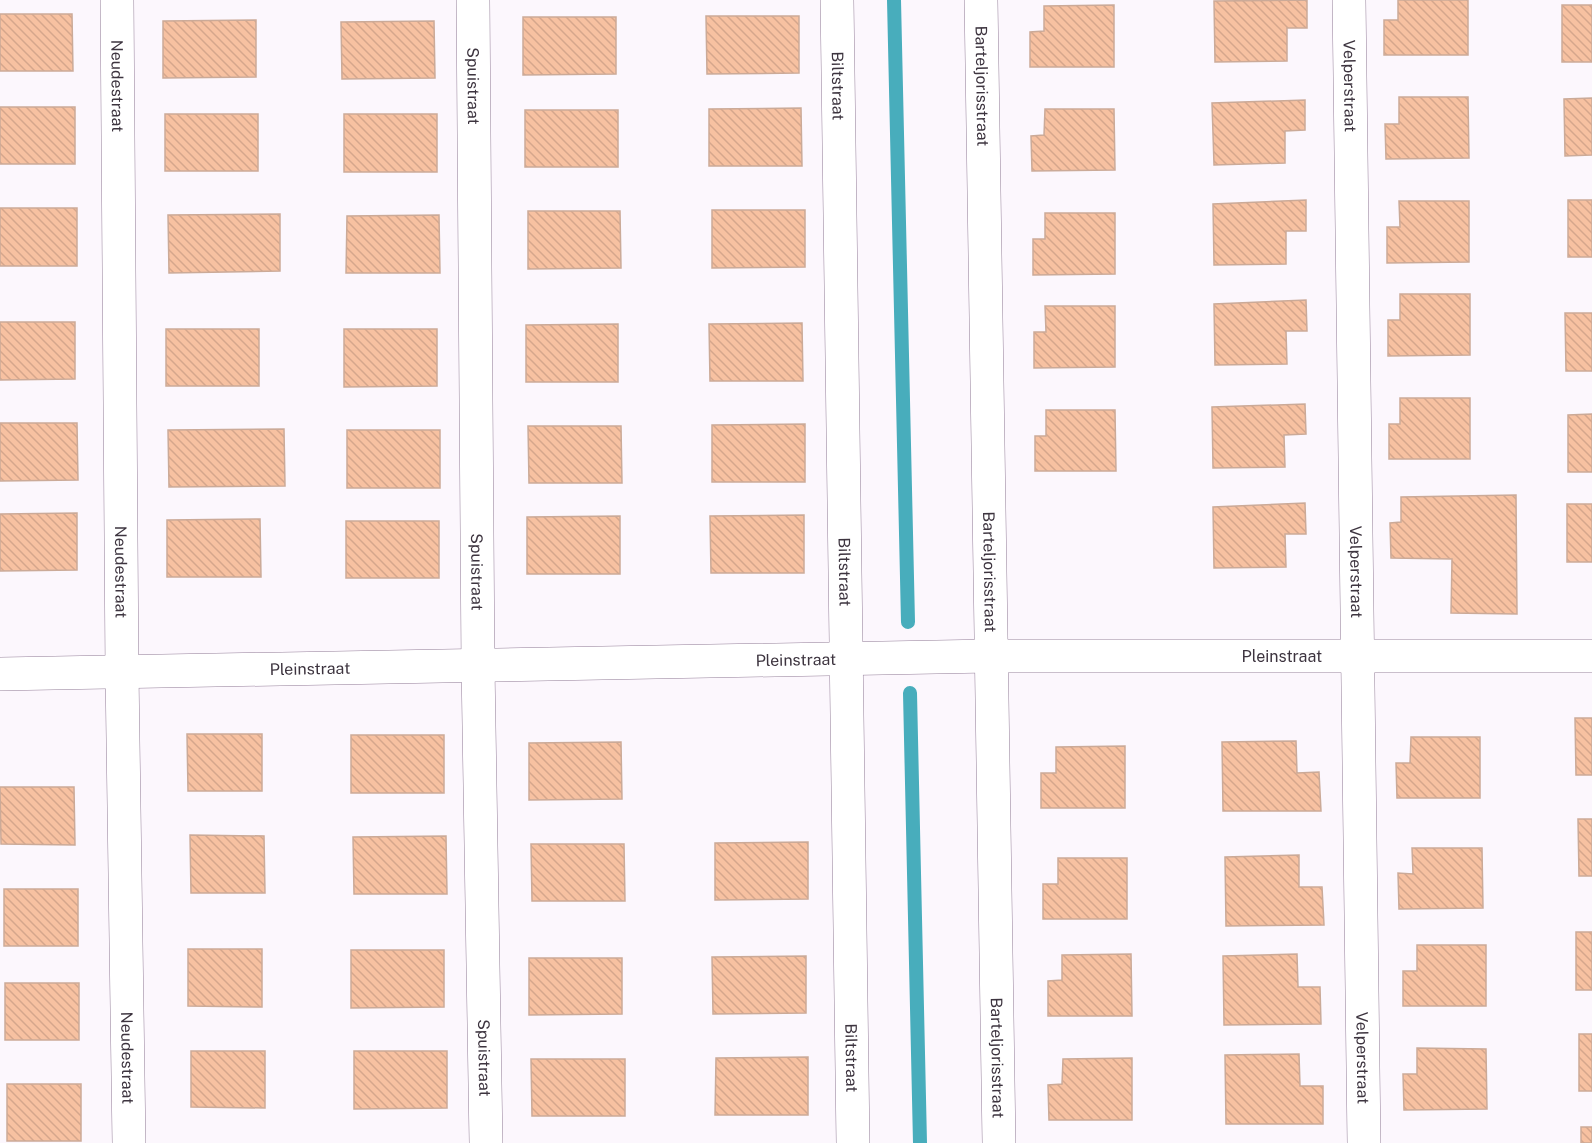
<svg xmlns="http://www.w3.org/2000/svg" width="1592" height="1143" font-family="'Public Sans',sans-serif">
<defs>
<pattern id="building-back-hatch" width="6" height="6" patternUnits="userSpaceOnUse" patternTransform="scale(1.5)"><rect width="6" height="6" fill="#f7c1a1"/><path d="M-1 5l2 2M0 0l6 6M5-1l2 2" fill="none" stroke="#d5a68c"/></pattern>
</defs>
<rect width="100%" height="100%" fill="#fcf7fd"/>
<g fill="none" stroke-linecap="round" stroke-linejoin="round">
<path stroke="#48adbc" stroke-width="14" d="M 894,0 L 908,622
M 910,693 L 920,1143"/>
</g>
<path fill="url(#building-back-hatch)" stroke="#cbaa98" stroke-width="1.5" d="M 1307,0 L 1307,28 L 1287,28 L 1287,61 L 1215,62 L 1214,1 Z
M 1398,0 L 1468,0 L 1468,55 L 1384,55 L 1384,20 L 1398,20 Z
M 1114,5 L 1114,67 L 1030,67 L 1030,32 L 1044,31 L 1044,6 Z
M 1562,5 L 1592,5 L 1592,62 L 1562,62 Z
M 0,14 L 72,14 L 73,71 L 0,71 Z
M 706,16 L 799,16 L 799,73 L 707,74 Z
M 523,17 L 616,17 L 616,74 L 523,75 Z
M 256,20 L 256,77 L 163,78 L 163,21 Z
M 434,21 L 435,78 L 342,79 L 341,22 Z
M 1399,97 L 1468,97 L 1469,158 L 1386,159 L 1385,124 L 1399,124 Z
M 1592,98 L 1592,155 L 1565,156 L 1564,99 Z
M 1305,100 L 1305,130 L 1285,131 L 1285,163 L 1214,165 L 1212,103 Z
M 0,107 L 75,107 L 75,164 L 0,164 Z
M 801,108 L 802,166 L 709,166 L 709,109 Z
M 1045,109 L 1114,109 L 1115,170 L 1032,171 L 1031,136 L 1044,135 Z
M 525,110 L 618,110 L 618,167 L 525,167 Z
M 165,114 L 258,114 L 258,171 L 165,171 Z
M 344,114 L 437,114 L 437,172 L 344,172 Z
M 1306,200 L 1306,231 L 1286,231 L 1286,264 L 1214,265 L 1213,204 Z
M 1568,200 L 1592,200 L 1592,257 L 1568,257 Z
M 1399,201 L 1469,201 L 1469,262 L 1387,263 L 1387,227 L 1400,227 Z
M 0,208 L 77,208 L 77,266 L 0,266 Z
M 712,210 L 805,210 L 805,267 L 712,268 Z
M 528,211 L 620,211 L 621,268 L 528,269 Z
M 1045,213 L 1115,213 L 1115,274 L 1033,275 L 1033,239 L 1045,239 Z
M 280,214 L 280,271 L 169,273 L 168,215 Z
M 439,215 L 440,273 L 346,273 L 347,216 Z
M 1400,294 L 1470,294 L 1470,355 L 1388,356 L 1388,320 L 1400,320 Z
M 1306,300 L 1307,331 L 1286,331 L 1287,364 L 1215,365 L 1214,304 Z
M 1045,306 L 1115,306 L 1115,367 L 1034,368 L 1034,332 L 1046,332 Z
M 1565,313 L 1592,313 L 1592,371 L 1566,371 Z
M 0,322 L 75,322 L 75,379 L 0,380 Z
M 802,323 L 803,381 L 710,381 L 709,324 Z
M 618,324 L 618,382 L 526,382 L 526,325 Z
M 166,329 L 259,329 L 259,386 L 166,386 Z
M 344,329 L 437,329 L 437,386 L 344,387 Z
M 1400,398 L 1470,398 L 1470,459 L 1389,459 L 1389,424 L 1400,424 Z
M 1305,404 L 1306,434 L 1284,435 L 1285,467 L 1213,468 L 1212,407 Z
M 1046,410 L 1115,410 L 1116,471 L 1035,471 L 1035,436 L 1046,436 Z
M 1592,414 L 1592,472 L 1568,472 L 1568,415 Z
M 0,423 L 77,423 L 78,480 L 0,481 Z
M 805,424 L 805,482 L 712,482 L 712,425 Z
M 528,426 L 621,426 L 622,483 L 529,483 Z
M 284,429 L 285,486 L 169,487 L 168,430 Z
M 347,430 L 440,430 L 440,488 L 347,488 Z
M 1516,495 L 1517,614 L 1451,613 L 1452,559 L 1391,558 L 1390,523 L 1401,522 L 1401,497 Z
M 1305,503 L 1306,534 L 1285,534 L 1286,567 L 1214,568 L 1213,507 Z
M 1567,504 L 1592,504 L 1592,562 L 1567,562 Z
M 77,513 L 77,570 L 0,571 L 0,514 Z
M 804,515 L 804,573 L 711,573 L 710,516 Z
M 620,516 L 620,574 L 527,574 L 527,517 Z
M 260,519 L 261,577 L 167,577 L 167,520 Z
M 346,521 L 439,521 L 439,578 L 346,578 Z
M 1575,718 L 1592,718 L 1592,775 L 1576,775 Z
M 187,734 L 262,734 L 262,791 L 188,791 Z
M 351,735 L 444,735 L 444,793 L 351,793 Z
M 1411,737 L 1480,737 L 1480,798 L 1397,798 L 1396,763 L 1410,763 Z
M 1296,741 L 1297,773 L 1319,772 L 1321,811 L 1223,811 L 1222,742 Z
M 621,742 L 622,799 L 529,800 L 529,743 Z
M 1125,746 L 1125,808 L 1041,808 L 1041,773 L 1056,773 L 1056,747 Z
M 0,787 L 74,787 L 75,845 L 1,844 Z
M 1578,819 L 1592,819 L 1592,876 L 1579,876 Z
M 190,835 L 264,836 L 265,893 L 191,893 Z
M 446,836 L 447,894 L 354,894 L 353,837 Z
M 808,842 L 808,899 L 715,900 L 715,843 Z
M 531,844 L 624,844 L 625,901 L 532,901 Z
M 1412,848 L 1482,848 L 1483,908 L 1399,909 L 1398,873 L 1413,874 Z
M 1299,855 L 1299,887 L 1322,887 L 1324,925 L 1226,926 L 1225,857 Z
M 1058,858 L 1127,858 L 1127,919 L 1043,919 L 1043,884 L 1058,884 Z
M 4,889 L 78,889 L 78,946 L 4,946 Z
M 1576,932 L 1592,932 L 1592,990 L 1576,990 Z
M 1417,945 L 1486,945 L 1486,1006 L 1403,1006 L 1403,971 L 1417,971 Z
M 188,949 L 262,949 L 262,1007 L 188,1006 Z
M 351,950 L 444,950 L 444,1007 L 351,1008 Z
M 1131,954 L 1132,1016 L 1048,1016 L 1048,981 L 1062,980 L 1062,955 Z
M 1297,954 L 1298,987 L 1320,987 L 1321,1024 L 1224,1025 L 1223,956 Z
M 806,956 L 806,1013 L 713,1014 L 712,957 Z
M 529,958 L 622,958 L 622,1014 L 529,1015 Z
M 5,983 L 79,983 L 79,1040 L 5,1040 Z
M 1579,1034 L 1592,1034 L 1592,1091 L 1579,1091 Z
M 1417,1048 L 1486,1049 L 1487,1109 L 1404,1110 L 1403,1074 L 1417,1074 Z
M 191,1051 L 265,1051 L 265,1108 L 191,1107 Z
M 354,1051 L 447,1051 L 447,1108 L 354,1109 Z
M 1299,1054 L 1300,1086 L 1323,1086 L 1323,1124 L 1226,1124 L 1225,1055 Z
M 808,1057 L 808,1115 L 715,1115 L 716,1058 Z
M 1132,1058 L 1132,1120 L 1049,1120 L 1048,1085 L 1062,1084 L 1063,1059 Z
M 531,1059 L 625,1059 L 625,1116 L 532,1116 Z
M 7,1084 L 81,1084 L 81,1141 L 7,1141 Z
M 1581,1127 L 1592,1127 L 1592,1143 L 1581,1143 Z"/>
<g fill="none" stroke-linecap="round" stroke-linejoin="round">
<defs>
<g id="street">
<path id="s1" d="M 117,0 L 122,672 L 129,1143"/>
<path id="s2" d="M 473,0 L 478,666 L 486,1143"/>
<path id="s3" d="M 837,0 L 853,1143"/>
<path id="s4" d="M 981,0 L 999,1143"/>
<path id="s5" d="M 1349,0 L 1364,1143"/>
<path id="s6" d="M 0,674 L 990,656 L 1592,656"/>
</g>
</defs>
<use href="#street" stroke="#947f99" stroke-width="34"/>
<use href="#street" stroke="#fff" stroke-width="33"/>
</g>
<g text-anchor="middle" stroke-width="6" stroke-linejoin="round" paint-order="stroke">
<g font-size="16" fill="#3d343f" stroke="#fcf7fd">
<text dy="6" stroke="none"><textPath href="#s1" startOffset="86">Neudestraat</textPath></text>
<text dy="6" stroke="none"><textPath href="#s2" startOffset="86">Spuistraat</textPath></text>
<text dy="6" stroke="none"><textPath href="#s3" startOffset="86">Biltstraat</textPath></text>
<text dy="6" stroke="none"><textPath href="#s4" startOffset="86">Barteljorisstraat</textPath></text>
<text dy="6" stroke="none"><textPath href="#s5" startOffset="86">Velperstraat</textPath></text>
<text dy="6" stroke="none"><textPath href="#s3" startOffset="572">Biltstraat</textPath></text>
<text dy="6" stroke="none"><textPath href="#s5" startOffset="572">Velperstraat</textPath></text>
<text dy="6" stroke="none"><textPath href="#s1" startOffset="572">Neudestraat</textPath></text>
<text dy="6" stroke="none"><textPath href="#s2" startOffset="572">Spuistraat</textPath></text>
<text dy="6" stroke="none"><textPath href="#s4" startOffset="572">Barteljorisstraat</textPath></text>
<text dy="6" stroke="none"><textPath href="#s6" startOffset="1282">Pleinstraat</textPath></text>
<text dy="6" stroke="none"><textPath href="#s6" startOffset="796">Pleinstraat</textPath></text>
<text dy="6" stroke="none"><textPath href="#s6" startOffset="310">Pleinstraat</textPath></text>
<text dy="6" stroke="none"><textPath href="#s1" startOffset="1058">Neudestraat</textPath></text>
<text dy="6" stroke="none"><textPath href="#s2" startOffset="1058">Spuistraat</textPath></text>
<text dy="6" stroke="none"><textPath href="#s3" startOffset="1058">Biltstraat</textPath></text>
<text dy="6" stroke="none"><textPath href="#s4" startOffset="1058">Barteljorisstraat</textPath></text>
<text dy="6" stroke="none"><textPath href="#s5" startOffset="1058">Velperstraat</textPath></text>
</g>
</g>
</svg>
